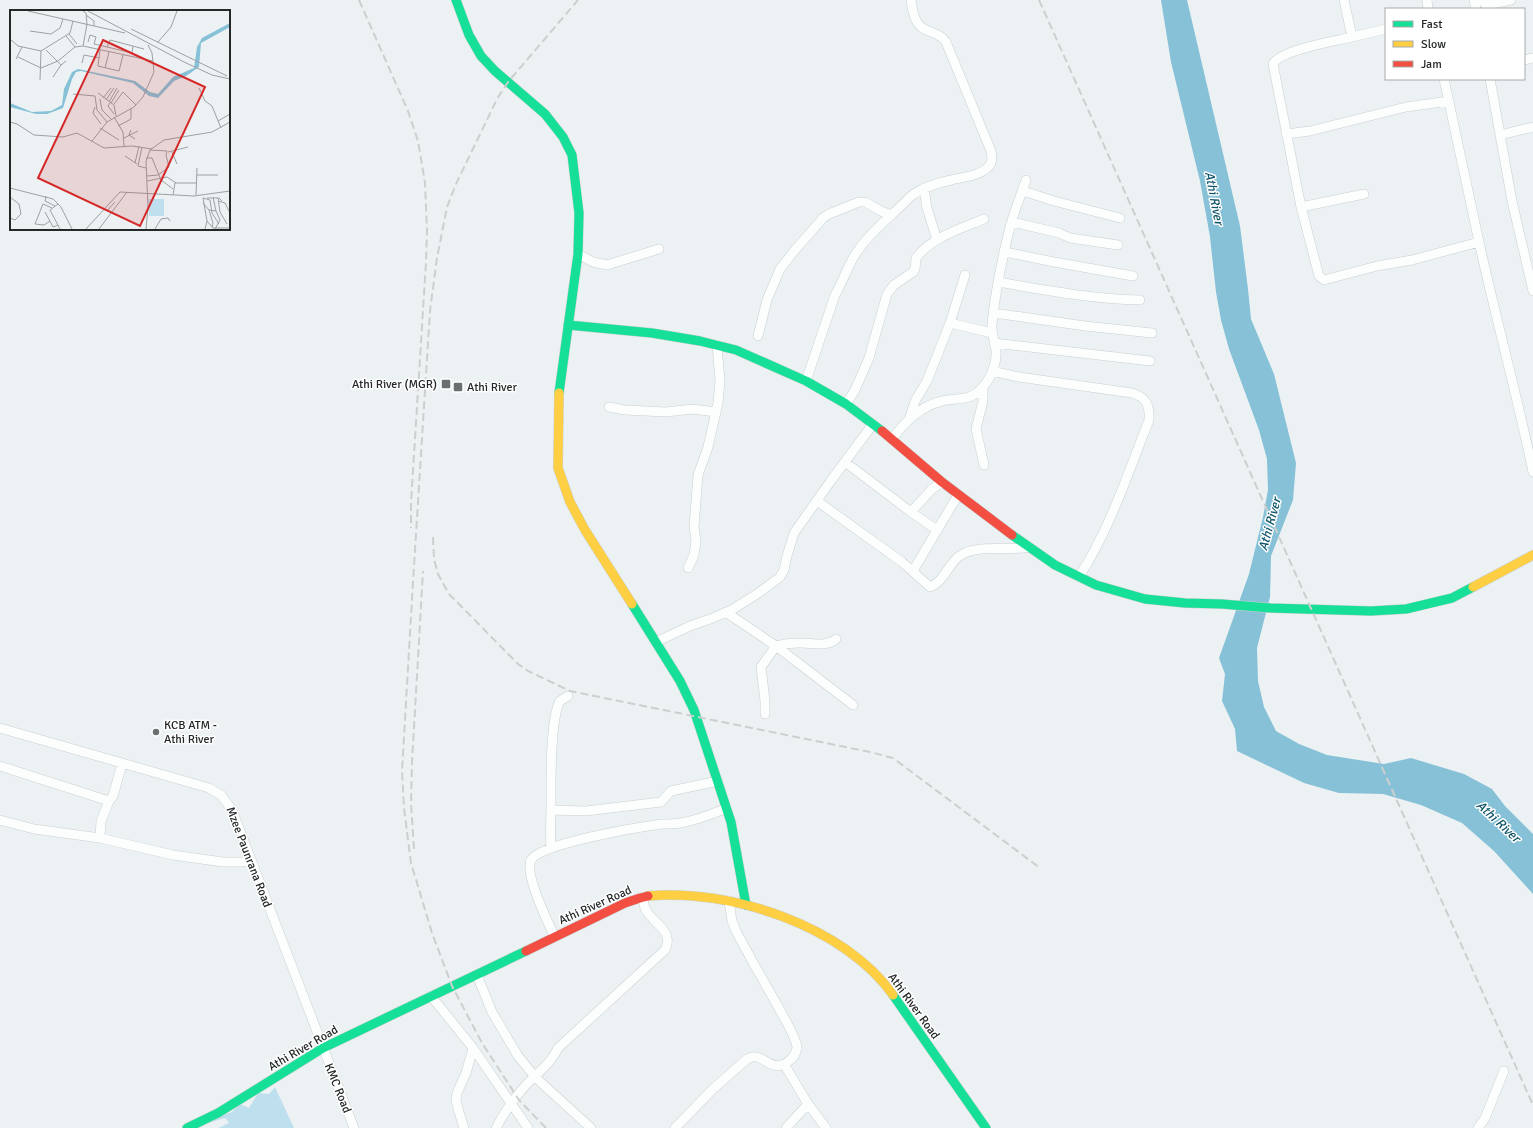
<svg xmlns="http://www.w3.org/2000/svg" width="1533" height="1128" font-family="Signika,sans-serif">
<rect width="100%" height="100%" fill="#ecf2f4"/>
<path fill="#bedfed" d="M 275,1087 L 294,1128 L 218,1128 L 229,1123 L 225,1118 L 211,1122 L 220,1116 L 232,1112 L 240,1104 L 249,1108 L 258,1093 L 269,1094 Z"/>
<path fill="#86c1d7" d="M 1161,0 L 1187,0 L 1240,226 L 1248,289 L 1251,319 L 1274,374 L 1296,463 L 1293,500 L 1271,556 L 1270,597 L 1257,648 L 1258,681 L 1264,707 L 1276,731 L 1299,744 L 1327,755 L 1384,764 L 1411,758 L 1464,774 L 1492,789 L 1505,806 L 1533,834 L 1533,894 L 1494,851 L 1462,823 L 1421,805 L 1383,794 L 1339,793 L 1304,783 L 1237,751 L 1235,729 L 1222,701 L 1225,674 L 1219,658 L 1249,574 L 1263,517 L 1268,490 L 1267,459 L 1259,430 L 1229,349 L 1221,320 L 1216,292 L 1210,237 L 1200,181 L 1171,62 Z"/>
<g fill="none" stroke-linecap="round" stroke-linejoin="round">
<defs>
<path id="street" d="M 1344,0 L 1352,37 L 1386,29
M 1427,0 L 1428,9
M 1474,0 L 1476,9
M 1480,0 L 1487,5 L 1491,9
M 1487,5 L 1511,0
M 1352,37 C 1335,41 1280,50 1273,64 L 1301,207 L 1319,276 L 1324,280 L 1377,266 L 1412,260 L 1479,242
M 1524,60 L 1533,58
M 1444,79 C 1456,133 1467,188 1479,242 C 1496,319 1517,395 1533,472
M 1490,79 L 1512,201 L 1533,291
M 1286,134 L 1310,131 L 1406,107 L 1449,101
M 1500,135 L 1533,127
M 924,188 L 927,208 L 937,240
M 1023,191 L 1054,201 L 1120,218
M 1301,207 L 1364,194
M 1012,222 L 1059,233 L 1070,238 L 1118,245
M 1005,252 L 1054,262 L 1133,276
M 578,254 L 593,262 L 607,265 L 659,249
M 998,282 C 1045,290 1092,299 1140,300
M 994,313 L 1085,326 L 1152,333
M 950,323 L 965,275
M 758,336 L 767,300 L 780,269 L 795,250 L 823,218 L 829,214 L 859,202 L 865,202 L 881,211 L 891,215
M 994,343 L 1150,361
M 992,371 L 1019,377 L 1132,393 C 1146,397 1150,405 1149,420 C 1128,473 1110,529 1079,577
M 806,381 L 835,295 C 844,280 848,263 859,249 C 873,229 894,214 911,196 C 923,187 937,183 951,180 C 963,177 981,176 989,166 C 993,161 992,156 991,151 L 946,42 C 938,30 922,33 917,22 C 913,16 912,7 911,0
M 983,387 L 983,401 L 976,429 L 984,465
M 846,404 L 855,390 L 869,358 L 887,294 L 894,285 L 913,272 L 915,269 L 916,258 C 932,237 960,229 984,219
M 609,407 L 625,410 L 666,412 L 692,409 L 716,412
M 909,420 L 915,401 L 927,381 L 950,323 L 992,333
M 892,439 C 905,422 920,406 942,401 C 959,397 970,402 983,387 C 991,378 997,363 996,351 C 995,341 991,334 992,324 C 995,294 1001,264 1008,235 C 1012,216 1020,198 1026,180
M 845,462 L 911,512 L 932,489 L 942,482
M 817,501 L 902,562 L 930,587 C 946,581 949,559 965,553 C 982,545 1010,551 1029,547
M 911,512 L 937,530
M 688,568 L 694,555 L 696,541 L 694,527 L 698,475 L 708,447 L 718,403 L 720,381 L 717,345
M 913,571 L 958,495
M 727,613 L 776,646 L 853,705
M 656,642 L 690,626 L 713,618 L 733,609 L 757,594 L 780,577 L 784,570 L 787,556 L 794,533 L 830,482 L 873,424
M 765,714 L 765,701 L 761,667 L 776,646 C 783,644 791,643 798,643 C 811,642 826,648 836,639
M 0,728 L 209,788 L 221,795 L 232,810 L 354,1128
M 0,766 L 109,801
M 551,810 L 586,811 L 661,802 L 671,791 L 718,781
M 0,820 L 34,829 L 100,838 L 173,855 L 223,862 L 251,862
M 100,838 L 101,821 L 109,801 L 113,796 L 122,764
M 551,848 C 550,832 551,817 551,802 C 551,779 550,719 560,701 L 568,696
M 555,937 C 548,923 524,873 531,860 C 541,843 640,827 662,824 C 668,824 674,824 680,823 C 696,821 712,814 727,808
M 477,975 L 492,1012 L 518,1056 L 536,1078 L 591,1128
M 431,996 L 473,1048 L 528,1128
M 784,1064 L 808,1104 L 826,1128
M 464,1128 L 459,1112 L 456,1101 L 457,1093 L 466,1073 L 473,1048
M 496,1128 C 504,1113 514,1098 526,1085 C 537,1073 551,1064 558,1048 L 665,950 C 674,932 656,925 647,912 C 644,908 644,902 642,897
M 675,1128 L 714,1088 L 747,1059 C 764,1049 769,1076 789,1061 C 793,1058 796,1053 797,1048 C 797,1039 785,1020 781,1012 C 766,985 750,958 736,931 L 732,921 L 729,901
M 786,1128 L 808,1104
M 1478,1128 L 1485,1118 L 1504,1071"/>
<path id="fast" d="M 456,0 L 469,35 L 481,56 L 495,71 L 545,114 L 563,137 L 572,155 L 579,213 L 578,254 L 559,393
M 568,325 L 652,333 L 700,341 L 736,350 L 806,381 L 846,404 L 882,431
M 1012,535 L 1055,565 L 1096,585 L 1145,599 L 1185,603 L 1222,604 L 1270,608 L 1371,611 L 1406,609 L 1452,598 L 1473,587
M 632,604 L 680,681 L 694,710 L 731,822 L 746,905
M 893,995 L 986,1128
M 187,1128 L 218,1113 L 323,1048 L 526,951"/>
<path id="slow" d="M 559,393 L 558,468 L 570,502 L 585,530 L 632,604
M 1473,587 L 1533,555
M 648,896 C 729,888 845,926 893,995"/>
<path id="jam" d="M 882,431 L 942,482 L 1012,535
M 526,951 L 625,903 L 640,898 L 648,896"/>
</defs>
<use href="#street" stroke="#cacfd1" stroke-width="10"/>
<use href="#fast" stroke="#cacfd1" stroke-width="10"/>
<use href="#slow" stroke="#cacfd1" stroke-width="10"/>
<use href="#jam" stroke="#cacfd1" stroke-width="10"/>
<use href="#street" stroke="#fcfdfd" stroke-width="9"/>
<use href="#fast" stroke="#16e098" stroke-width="9"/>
<use href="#slow" stroke="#ffcf43" stroke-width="9"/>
<use href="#jam" stroke="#f24e42" stroke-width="9"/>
<path stroke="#cdcfcf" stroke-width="2" stroke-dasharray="8 4" stroke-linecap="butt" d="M 359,0 L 408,111 L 418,141 L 425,183 L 427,230 L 426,262 L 411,503 L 411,528
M 1039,0 L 1533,1105
M 433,537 L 434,559 L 438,574 L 449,594 L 518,664 L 528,671 L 570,691 L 870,752 L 893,758 L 1040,868
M 414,849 L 411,804 L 412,762 L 423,571
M 546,1128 L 519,1100 L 482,1043 L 452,986 L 432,933 L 411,863 L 404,808 L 402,771 L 413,582 L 430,311 L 437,258 L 447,207 L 456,184 L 497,99 L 508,82 L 578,0"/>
</g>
<g fill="#6a6f70" stroke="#fff" stroke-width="1.5">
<rect x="441" y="379" width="10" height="10" rx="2"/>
<rect x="453" y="382" width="10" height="10" rx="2"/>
<circle cx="156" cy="732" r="4"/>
</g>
<g text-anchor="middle" stroke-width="3" stroke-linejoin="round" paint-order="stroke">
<g font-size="12" fill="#242829" stroke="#fff" text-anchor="start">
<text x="437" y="388" text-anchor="end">Athi River (MGR)</text>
<text x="467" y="391">Athi River</text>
<text x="164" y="729">KCB ATM -<tspan x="164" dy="14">Athi River</tspan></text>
</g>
<g font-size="12" fill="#242829" stroke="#fff">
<text transform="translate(249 857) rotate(69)" y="4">Mzee Paunrana Road</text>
<text transform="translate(595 905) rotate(-24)" y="4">Athi River Road</text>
<text transform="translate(914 1006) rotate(54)" y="4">Athi River Road</text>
<text transform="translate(303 1048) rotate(-30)" y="4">Athi River Road</text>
<text transform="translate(338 1088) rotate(68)" y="4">KMC Road</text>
</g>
<g font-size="13" font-style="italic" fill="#0f5469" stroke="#fff">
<text transform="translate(1215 198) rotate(79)" y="5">Athi River</text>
<text transform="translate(1269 524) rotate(-75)" y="5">Athi River</text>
<text transform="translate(1499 821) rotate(43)" y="5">Athi River</text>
</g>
</g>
<g transform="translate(10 10)">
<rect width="220" height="220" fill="#ecf2f4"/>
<path d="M 138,189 L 154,189 L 154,206 L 139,206 Z" fill="#bedfed"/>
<path d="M 220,13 L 220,17 L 191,33 L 189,57 L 176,66 L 164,71 L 148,88 L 139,86 L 123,73 L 71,61 L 66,62 L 62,69 L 53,98 L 37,104 L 26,104 L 0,97 L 0,93 L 22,102 L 41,101 L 52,95 L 54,79 L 62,62 L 68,59 L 125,71 L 140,82 L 148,84 L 163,67 L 184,58 L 187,37 L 192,28 Z" fill="#86c1d7"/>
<path fill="none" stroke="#9ca1a3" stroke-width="1" d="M 18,1 L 115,23M 73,1 L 76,3 L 77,14 L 73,36M 78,1 L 174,52 L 202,65 L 220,69M 76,5 L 84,11 L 84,16M 121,19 L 217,66M 20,21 L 41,24 L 50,18 L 53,9M 59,24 L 67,34M 56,26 L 65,37M 0,29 L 8,36 L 31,41 L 60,23 L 63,11M 78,32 L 80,25 L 86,27 L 84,34 L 97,37 L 100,30 L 134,39M 148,32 L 161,17 L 167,1M 97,37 L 122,43 L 123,36M 36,40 L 51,55 L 56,51M 8,47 L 31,58 L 48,51 L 65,37 L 73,36 L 143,51M 89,48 L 88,56 L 109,61 L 113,45M 6,49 L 12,37M 72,53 L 74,45 L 89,48 L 90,40M 95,58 L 99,42M 43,67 L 51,55M 30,70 L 31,41M 189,78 L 195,91 L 202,96 L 211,118M 88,83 L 104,95 L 106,106M 63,84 L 85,86 L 87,100 L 97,112M 93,88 L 101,78M 90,89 L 92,100 L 101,109M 96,90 L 104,78M 99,92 L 107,78M 100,93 L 98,96 L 104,104M 101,93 L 109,80M 104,94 L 113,82 L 126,95M 85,97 L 83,103 L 91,114M 104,107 L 113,122 L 114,136M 208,111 L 220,104M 0,112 L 7,114 L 24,125 L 53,127 L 67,123 L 94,138 L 122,136 L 142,139M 108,116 L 121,109 L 121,98M 90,118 L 109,130M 121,120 L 119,125 L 125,129M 114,128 L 128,121M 82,131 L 97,112 L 124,97 L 133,87 L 144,62 L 142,43 L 138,35M 132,137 L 128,156 L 136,158M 158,142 L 178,137M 162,142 L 167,154M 115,146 L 127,154M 136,148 L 142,148 L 151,170 L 163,179M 125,153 L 129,136M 187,165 L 208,165M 137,166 L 148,165 L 159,157 L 156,145 L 157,141 L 140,140M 137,171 L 157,167 L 166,173M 0,178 L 43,189 L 51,197 L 62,219M 163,185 L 165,173 L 187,173M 186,185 L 187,158M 36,186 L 35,191 L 45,196M 0,187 L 9,194 L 11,204 L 5,210 L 0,208M 203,187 L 206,201M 197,188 L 209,188 L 212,191M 208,188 L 210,202 L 217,214M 208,191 L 215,193 L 220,203M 193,193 L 199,200 L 206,201 L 210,210 L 205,219M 48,194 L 40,200 L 50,219M 199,200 L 203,213 L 202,217M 97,201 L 105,192M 35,202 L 43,217 L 48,215M 40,211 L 34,215 L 25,214 L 33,194 L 42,198M 197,211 L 203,218 L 220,218M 76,219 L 110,182 L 184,186 L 220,181M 89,219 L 117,182M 136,219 L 138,198 L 136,151 L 140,140 L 154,130 L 202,122 L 220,112M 145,219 L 151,209 L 158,208 L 160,211M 195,219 L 197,211 L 193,188 L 200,190 L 202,203 L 209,214"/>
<path fill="#d62828" fill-opacity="0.15" stroke="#d62828" stroke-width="2" d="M 93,30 L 195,77 L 130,216 L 28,168 Z"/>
<rect width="220" height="220" fill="none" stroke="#242829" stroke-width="2"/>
</g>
<rect x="1385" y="8" width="140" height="72" fill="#ffffff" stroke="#a7a9a9"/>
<rect x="1393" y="21" width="20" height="6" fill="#16e098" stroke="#a7a9a9"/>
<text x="1421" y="28" font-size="12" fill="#242829">Fast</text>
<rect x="1393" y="41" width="20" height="6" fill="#ffcf43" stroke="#a7a9a9"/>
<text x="1421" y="48" font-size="12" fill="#242829">Slow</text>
<rect x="1393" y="61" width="20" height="6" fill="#f24e42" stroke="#a7a9a9"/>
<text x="1421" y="68" font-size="12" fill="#242829">Jam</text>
</svg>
